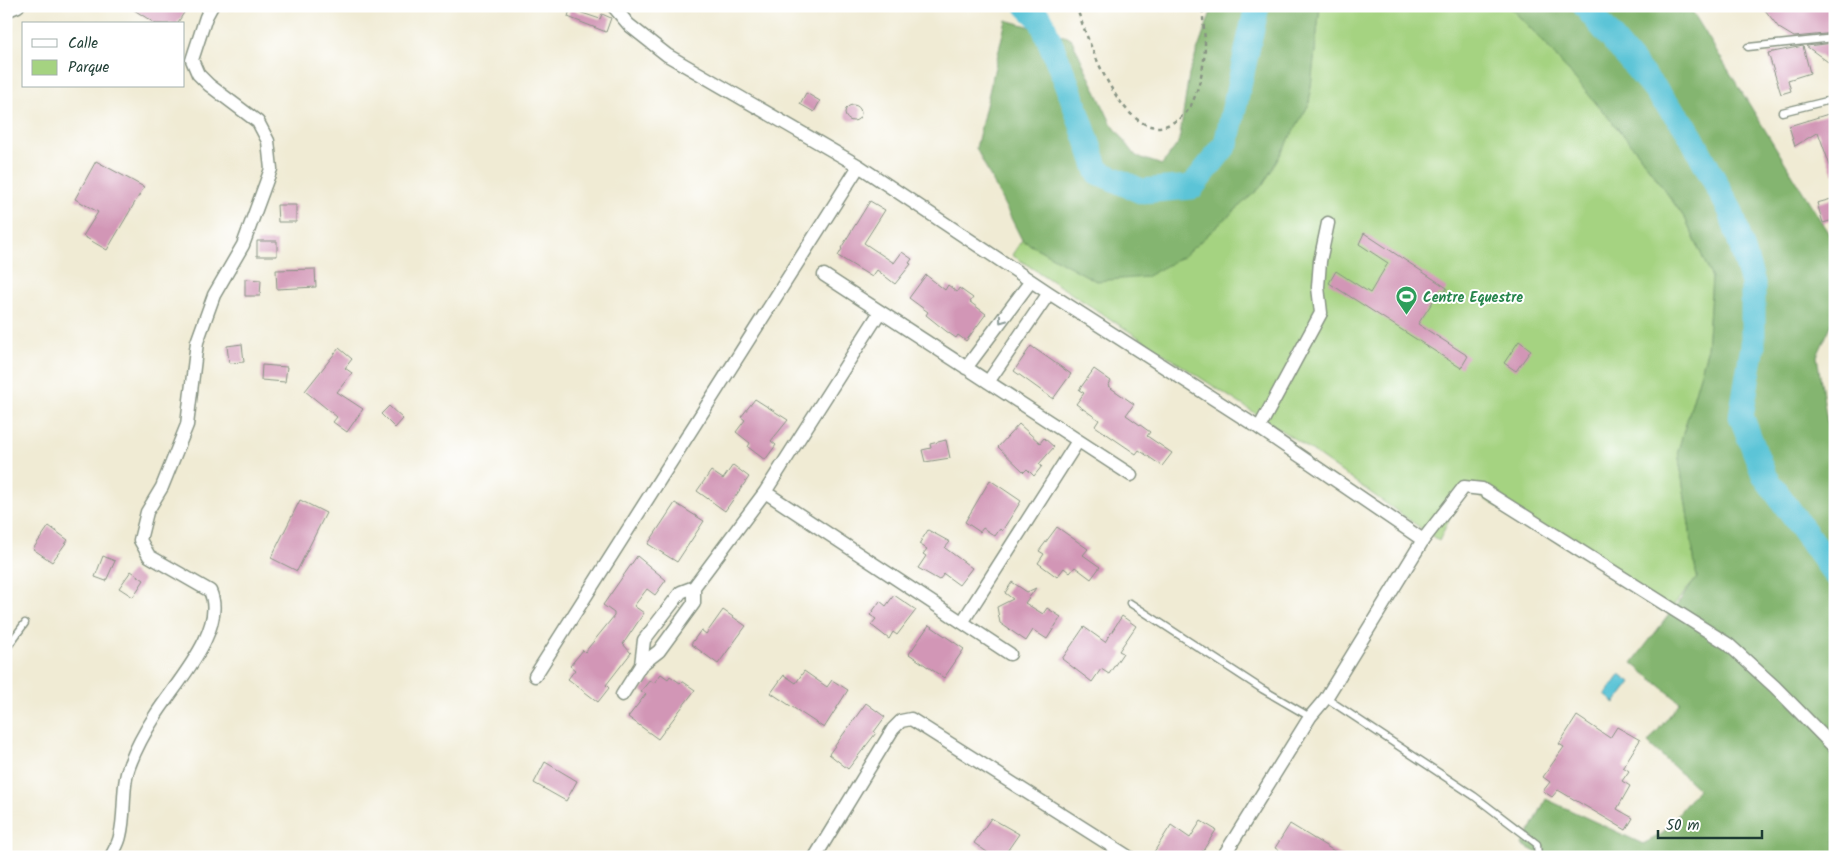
<svg xmlns="http://www.w3.org/2000/svg" width="1841" height="863" font-family="Kalam,sans-serif">
<rect width="100%" height="100%" fill="#fff"/>
<filter id="ink" filterUnits="userSpaceOnUse"><feTurbulence type="fractalNoise" baseFrequency=".02" numOctaves="2"/><feDisplacementMap in="SourceGraphic" scale="10" xChannelSelector="R" yChannelSelector="G"/><feConvolveMatrix kernelMatrix="1 2 1 2 8 2 1 2 1" color-interpolation-filters="sRGB"/></filter>
<filter id="wash" filterUnits="userSpaceOnUse"><feTurbulence type="fractalNoise" baseFrequency=".0096" numOctaves="4" result="noise"/><feDisplacementMap in="SourceGraphic" scale="20" xChannelSelector="R" yChannelSelector="G"/><feGaussianBlur stdDeviation="1.12" result="paint"/><feColorMatrix in="noise" values="0 0 0 0 0 0 0 0 0 0 0 0 0 0 0 0 0 1.4 0 .05"/><feComposite in="paint" operator="in"/></filter>
<g filter="url(#wash)">
<rect width="100%" height="100%" fill="#f0ebd4"/>
<path fill="#a5d381" stroke="#62885a" d="M 1320,6 L 1509,6 L 1541,39 L 1637,151 L 1686,220 L 1712,278 L 1707,351 L 1678,451 L 1697,578 L 1671,608 L 1464,487 L 1439,541 L 1299,442 L 1012,255 L 1022,240 L 1096,281 L 1184,256 L 1263,185 L 1309,104 Z"/>
<path fill="#84b56f" stroke="#527952" d="M 1213,6 L 1320,6 L 1309,104 L 1263,185 L 1184,256 L 1146,277 L 1096,281 L 1022,240 L 976,148 L 1006,20 L 1071,38 L 1111,123 L 1136,156 L 1162,165 L 1179,142 L 1189,74 Z
M 1509,6 L 1689,6 L 1835,244 L 1835,317 L 1817,356 L 1835,474 L 1835,857 L 1544,857 L 1523,845 L 1546,799 L 1643,844 L 1662,834 L 1698,789 L 1648,743 L 1680,702 L 1632,663 L 1697,578 L 1678,451 L 1707,351 L 1712,278 L 1686,220 L 1637,151 L 1541,39 Z"/>
<path fill="#5bc4d7" stroke="#3d8086" d="M 1620,674 L 1631,682 L 1615,703 L 1605,695 Z"/>
<g fill="none" stroke-linecap="round" stroke-linejoin="round">
<path stroke="#5bc4d7" stroke-width="25" d="M 1027,6 L 1041,20 L 1068,86 L 1098,172 L 1141,191 L 1192,187 L 1226,144 L 1257,6
M 1585,6 L 1686,127 L 1731,212 L 1753,283 L 1753,346 L 1741,416 L 1764,475 L 1835,574"/>
</g>
<g id="blocks">
<path fill="#d296b6" d="M 128,6 L 188,6 L 177,24 L 156,24 Z
M 1762,6 L 1835,6 L 1835,33 L 1794,37 L 1779,28 Z
M 570,9 L 600,19 L 602,14 L 611,18 L 606,32 L 568,17 Z
M 1835,43 L 1835,67 L 1806,46 Z
M 1803,46 L 1810,73 L 1788,80 L 1791,91 L 1781,94 L 1768,53 Z
M 806,93 L 820,101 L 814,112 L 800,104 Z
M845 113a8 8 0 1 1 16 0a8 8 0 1 1-16 0Z
M 1835,112 L 1835,174 L 1833,174 L 1818,132 L 1795,146 L 1789,126 Z
M 96,161 L 144,187 L 107,250 L 83,236 L 98,212 L 75,199 Z
M 1835,198 L 1835,213 L 1832,214 L 1833,220 L 1823,223 L 1817,203 Z
M 870,201 L 885,210 L 864,243 L 894,263 L 902,252 L 912,259 L 909,263 L 911,264 L 895,284 L 877,270 L 872,277 L 838,256 L 842,249 L 841,248 Z
M 277,205 L 296,205 L 296,222 L 278,222 Z
M 1364,233 L 1447,288 L 1442,297 L 1438,294 L 1418,324 L 1468,356 L 1461,368 L 1329,283 L 1336,271 L 1370,293 L 1388,263 L 1359,244 Z
M 257,241 L 277,241 L 277,256 L 257,256 Z
M 315,269 L 316,287 L 277,289 L 276,270 Z
M 926,275 L 945,290 L 948,285 L 957,292 L 959,288 L 973,298 L 970,302 L 986,314 L 966,341 L 958,335 L 956,338 L 946,331 L 926,315 L 928,312 L 909,298 Z
M 245,279 L 261,280 L 260,296 L 245,296 Z
M 1519,341 L 1531,350 L 1516,371 L 1504,363 Z
M 242,344 L 244,362 L 229,363 L 227,346 Z
M 1031,346 L 1071,374 L 1053,399 L 1014,371 Z
M 339,348 L 352,359 L 345,368 L 352,373 L 337,392 L 363,409 L 347,432 L 333,422 L 337,417 L 305,391 Z
M 262,365 L 287,367 L 285,382 L 261,380 Z
M 1094,369 L 1111,381 L 1108,386 L 1134,404 L 1126,415 L 1150,432 L 1147,436 L 1172,453 L 1162,466 L 1139,450 L 1136,454 L 1095,426 L 1099,420 L 1076,404 L 1084,393 L 1079,390 Z
M 755,399 L 788,420 L 771,441 L 776,445 L 765,460 L 748,447 L 750,443 L 736,432 L 745,420 L 741,417 Z
M 389,406 L 403,419 L 395,428 L 381,414 Z
M 1019,424 L 1040,443 L 1044,438 L 1054,447 L 1039,464 L 1042,466 L 1034,476 L 1027,469 L 1024,472 L 998,447 Z
M 946,440 L 950,458 L 925,462 L 922,450 L 931,448 L 930,444 Z
M 733,465 L 749,477 L 725,511 L 697,491 L 711,471 L 723,479 Z
M 990,480 L 1021,501 L 1002,531 L 1000,529 L 995,536 L 983,528 L 980,532 L 965,522 Z
M 300,500 L 326,513 L 297,571 L 271,558 Z
M 675,503 L 704,521 L 677,562 L 648,544 Z
M 49,526 L 68,540 L 52,562 L 33,549 Z
M 1057,527 L 1088,549 L 1083,555 L 1100,567 L 1091,579 L 1075,567 L 1070,573 L 1064,568 L 1057,577 L 1038,563 L 1044,554 L 1039,551 Z
M 928,530 L 950,542 L 945,548 L 972,568 L 959,585 L 944,574 L 939,580 L 918,568 L 926,556 L 923,554 L 927,549 L 919,544 Z
M 103,556 L 115,561 L 106,581 L 95,577 Z
M 637,556 L 666,580 L 655,595 L 647,589 L 634,606 L 644,613 L 623,644 L 631,653 L 606,685 L 609,688 L 598,702 L 568,679 L 575,670 L 570,666 L 583,650 L 585,652 L 614,616 L 614,613 L 603,605 Z
M 131,571 L 144,580 L 133,597 L 119,588 Z
M 1012,582 L 1027,592 L 1036,588 L 1025,603 L 1043,614 L 1047,608 L 1061,617 L 1047,639 L 1033,630 L 1026,641 L 1000,623 L 997,607 L 1013,599 L 1005,593 Z
M 894,595 L 916,610 L 897,635 L 893,632 L 889,639 L 871,625 L 876,619 L 870,615 L 880,601 L 886,606 Z
M 723,610 L 746,626 L 718,664 L 691,644 L 701,630 L 706,634 Z
M 1122,616 L 1136,626 L 1119,651 L 1123,653 L 1109,674 L 1101,669 L 1092,682 L 1062,659 L 1084,627 L 1105,642 Z
M 929,625 L 964,649 L 944,678 L 909,654 Z
M 804,671 L 827,687 L 832,680 L 848,690 L 824,728 L 771,693 L 784,675 L 796,683 Z
M 661,674 L 668,679 L 670,676 L 680,683 L 682,681 L 695,690 L 658,739 L 628,717 L 646,694 L 641,691 L 650,680 L 654,683 Z
M 866,703 L 885,717 L 874,732 L 876,733 L 848,769 L 829,754 Z
M 1577,716 L 1610,738 L 1617,727 L 1640,740 L 1623,767 L 1629,771 L 1622,781 L 1630,786 L 1617,809 L 1633,818 L 1626,830 L 1558,790 L 1552,797 L 1543,791 L 1550,782 L 1543,777 L 1564,747 L 1559,744 Z
M 545,762 L 577,781 L 566,801 L 534,783 Z
M 991,818 L 1019,834 L 1003,857 L 994,857 L 974,843 Z
M 1201,821 L 1216,830 L 1199,857 L 1161,857 L 1154,852 L 1171,825 L 1190,838 Z
M 1290,824 L 1344,857 L 1280,857 L 1283,853 L 1275,848 Z"/>
</g>
</g>
<g filter="url(#ink)">
<use href="#blocks" fill-opacity="0" stroke="#889484" stroke-width="1"/>
<g fill="none" stroke-linecap="round" stroke-linejoin="round">
<defs>
<path id="service" d="M 1748,47 L 1835,38
M 1782,112 L 1835,99
M 1130,603 L 1262,689 L 1310,717
M 6,649 L 25,623
M 1326,698 L 1474,796 L 1537,844 L 1538,857"/>
<path id="minor" d="M 613,6 L 629,25 L 667,55 L 859,166 L 1049,293 L 1259,428 L 1423,540
M 6,11 L 18,6
M 824,275 L 1131,475
M 966,368 L 1031,281
M 988,382 L 1049,293
M 1259,428 L 1321,313 L 1318,287 L 1320,261 L 1328,223
M 765,492 L 1010,654
M 963,621 L 1078,441
M 641,665 L 659,651 L 694,603 L 694,587
M 535,676 L 859,166
M 622,695 L 641,665 L 644,640 L 681,592 L 694,587 L 765,492 L 880,312
M 111,857 C 114,850 119,843 120,836 C 126,813 121,786 130,764 C 136,748 146,730 155,716 C 174,685 228,629 210,591 L 149,556 L 140,540 L 147,512 L 162,487 L 187,425 L 197,342 L 214,295 L 243,245 L 271,169 L 268,141 L 258,122 L 209,85 L 198,74 L 192,60 L 206,17 L 212,6
M 815,857 L 893,729 L 901,721 L 911,719 L 1129,857
M 1223,857 L 1310,717 L 1326,698 L 1423,540 L 1464,487 L 1482,489 L 1728,644 L 1775,687 L 1835,748"/>
</defs>
<use href="#service" stroke="#889484" stroke-width="9"/>
<use href="#minor" stroke="#889484" stroke-width="15"/>
<path stroke="#889484" stroke-width="2.5" stroke-dasharray="4 4" stroke-linecap="butt" d="M 1076,6 C 1087,37 1123,146 1170,124 C 1180,119 1189,112 1193,101 C 1200,85 1205,61 1205,45 C 1205,32 1202,19 1203,6"/>
<use href="#service" stroke="#fff" stroke-width="6"/>
<use href="#minor" stroke="#fff" stroke-width="12"/>
</g>
<defs><path id="oneway-chevron" d="M-2-3.5L2.5 0L-2 3.5" fill="none" stroke-width="1.6" stroke-linecap="round" stroke-linejoin="round" transform="scale(1.25)"/></defs>
<use stroke="#8f9e9a" href="#oneway-chevron" transform="translate(1002 320) rotate(126)"/>
</g>
<defs>
<symbol id="stadium-pin" viewBox="-11 -11 22 30"><path d="M0 17L-7.5 6A9.5 9.5 0 1 1 7.5 6Z" fill="#2e9e5b" stroke="#fff"/><path d="M0-5a6.5 5 0 1 0 0 10a6.5 5 0 1 0 0-10ZM-3.5-1.8h7v3.6h-7Z" fill="#fff"/></symbol>
</defs>
<g fill-rule="evenodd">
<use href="#stadium-pin" x="1394" y="284" width="25" height="34"/>
</g>
<g text-anchor="middle" stroke-width="4" stroke-linejoin="round" paint-order="stroke">
<g font-size="14" font-weight="bold" fill="#27864d" stroke="#fff" text-anchor="start">
<text x="1423" y="302">Centre Equestre</text>
</g>
</g>
<rect width="1841" height="863" fill="none" stroke="#fff" stroke-width="25"/>
<rect x="22" y="22" width="162" height="65" fill="#ffffff" stroke="#a5b1ae"/>
<rect x="32" y="39" width="25" height="8" fill="#ffffff" stroke="#a5b1ae"/>
<text x="68" y="48" font-size="15" fill="#1f3d34">Calle</text>
<rect x="32" y="60" width="25" height="15" fill="#a5d381" stroke="#a5b1ae"/>
<text x="68" y="72" font-size="15" fill="#1f3d34">Parque</text>
<path d="M1658 830v8h104v-8" fill="none" stroke="#1f3d34" stroke-width="2.5"/>
<text x="1666" y="830" font-size="15" fill="#1f3d34" stroke="#ffffff" stroke-width="4" paint-order="stroke">50 m</text>
</svg>
